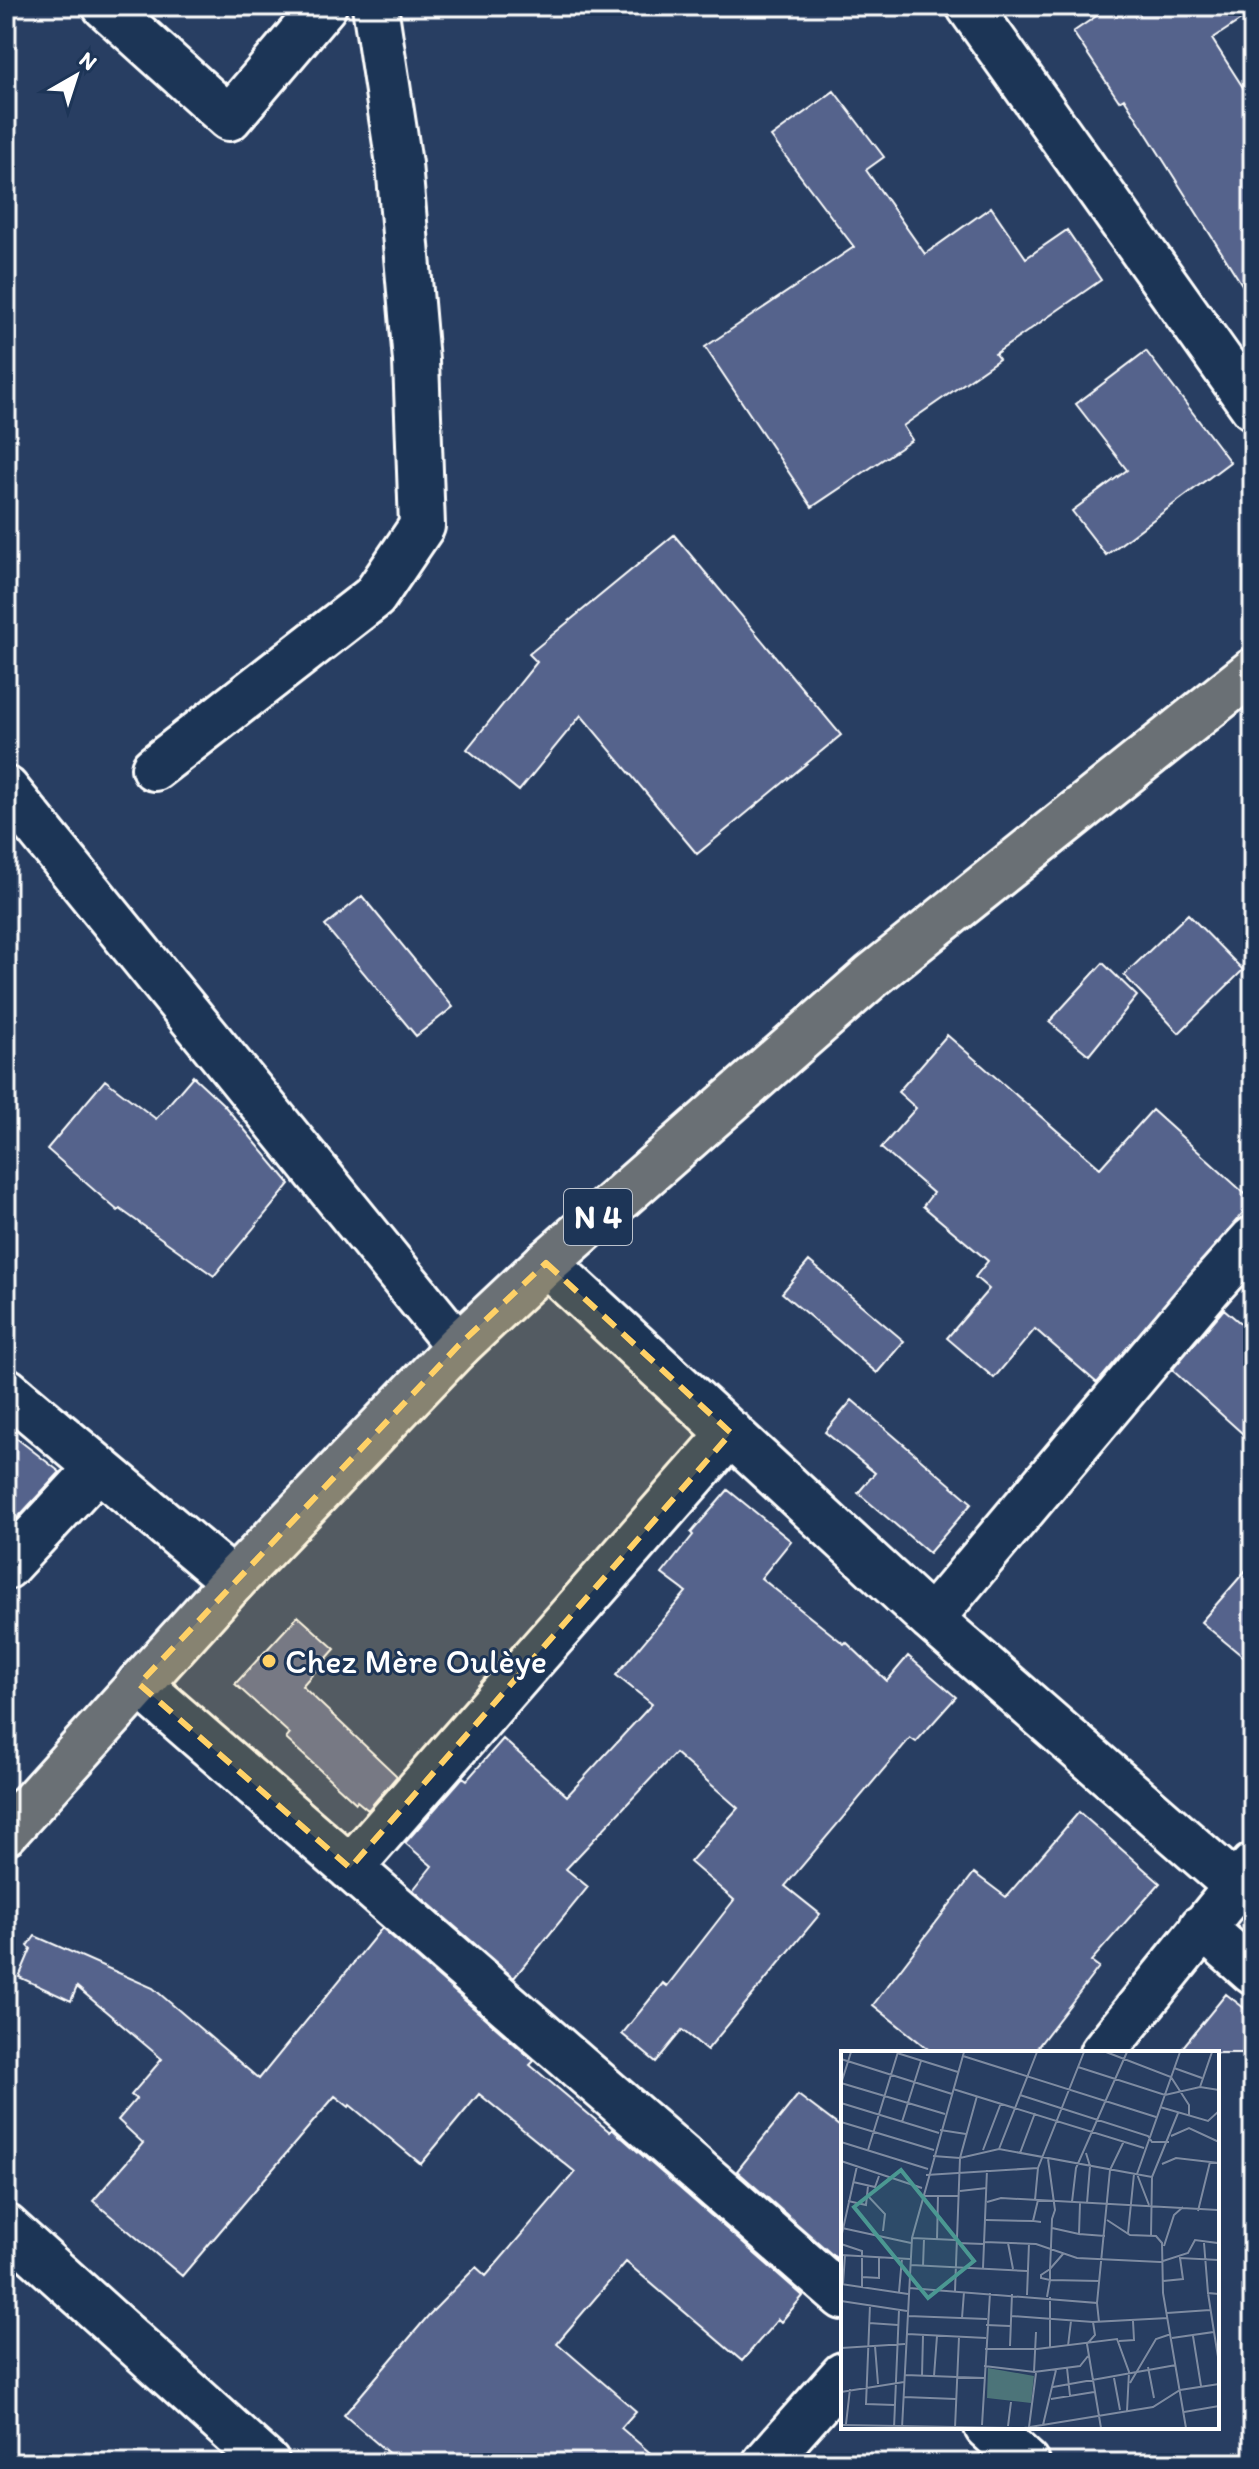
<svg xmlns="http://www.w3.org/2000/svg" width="1259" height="2469" font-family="Itim,sans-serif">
<rect width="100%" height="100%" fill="#283e62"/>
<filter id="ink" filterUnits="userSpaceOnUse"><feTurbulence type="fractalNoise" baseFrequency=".0125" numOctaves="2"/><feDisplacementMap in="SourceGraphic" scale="16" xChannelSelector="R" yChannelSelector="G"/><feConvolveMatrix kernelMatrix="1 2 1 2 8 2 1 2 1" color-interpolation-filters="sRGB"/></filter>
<g filter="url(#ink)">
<path fill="#54648c" stroke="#fff" stroke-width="2" d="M 1111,6 L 1253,6 L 1253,12 L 1212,39 L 1253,103 L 1253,302 L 1124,98 L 1119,101 L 1073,32 Z
M 834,91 L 884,157 L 866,170 L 925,254 L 991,207 L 1026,258 L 1067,230 L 1101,280 L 995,354 L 999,359 L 903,426 L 912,440 L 812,507 L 705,347 L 854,247 L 771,137 Z
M 1146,351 L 1230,462 L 1106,555 L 1072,511 L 1127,470 L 1076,404 Z
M 674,535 L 841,735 L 697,854 L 581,715 L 519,791 L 467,749 L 537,662 L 529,654 Z
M 362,896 L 453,1007 L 416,1036 L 325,926 Z
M 1188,914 L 1243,970 L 1179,1033 L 1124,975 Z
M 1103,963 L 1137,996 L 1089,1055 L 1049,1022 Z
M 947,1035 L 1100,1168 L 1152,1110 L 1253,1201 L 1097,1383 L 1035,1329 L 994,1378 L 947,1338 L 989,1289 L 975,1277 L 988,1261 L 923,1206 L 933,1193 L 881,1148 L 916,1108 L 898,1092 Z
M 193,1076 L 223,1104 L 290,1184 L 214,1276 L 120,1209 L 118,1211 L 47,1149 L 105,1080 L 156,1119 Z
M 809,1261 L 904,1341 L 877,1373 L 782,1293 Z
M 1224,1309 L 1253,1334 L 1253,1443 L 1172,1370 Z
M 852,1400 L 972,1503 L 929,1553 L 858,1493 L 875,1473 L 825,1432 Z
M 6,1430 L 60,1472 L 6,1530 Z
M 728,1490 L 791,1541 L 761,1578 L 844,1644 L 846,1642 L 887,1681 L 908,1656 L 956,1697 L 916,1742 L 910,1738 L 785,1886 L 820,1914 L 707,2050 L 682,2030 L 656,2062 L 622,2034 L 663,1983 L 667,1986 L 734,1900 L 690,1862 L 738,1808 L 675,1753 L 566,1869 L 588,1887 L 514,1978 L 413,1890 L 432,1866 L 405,1843 L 463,1777 L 467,1780 L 503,1739 L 567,1796 L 652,1704 L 616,1675 L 686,1592 L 662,1574 L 693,1535 L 691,1533 Z
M 1253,1562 L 1253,1665 L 1201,1622 Z
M 298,1616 L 335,1649 L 302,1686 L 397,1776 L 368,1810 L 357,1801 L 356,1803 L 286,1739 L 290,1734 L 235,1684 Z
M 1079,1812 L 1160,1883 L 1091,1961 L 1099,1967 L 1033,2053 L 933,2053 L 873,2005 L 974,1873 L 1006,1897 Z
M 382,1928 L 534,2061 L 530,2065 L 610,2132 L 612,2129 L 803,2296 L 781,2322 L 778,2319 L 742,2361 L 626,2262 L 557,2343 L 636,2411 L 621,2428 L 662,2463 L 400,2463 L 344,2415 L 428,2316 L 476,2267 L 486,2276 L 575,2172 L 479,2094 L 421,2164 L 350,2105 L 349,2107 L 335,2096 L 182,2276 L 93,2201 L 143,2143 L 118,2120 L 136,2099 L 131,2095 L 162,2059 L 77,1987 L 71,2001 L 19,1977 L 31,1949 L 28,1946 L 35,1936 L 153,1988 L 259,2079 Z
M 1226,1994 L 1253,2015 L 1253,2053 L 1178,2053 Z
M 798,2095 L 843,2129 L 843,2249 L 836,2258 L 737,2171 Z"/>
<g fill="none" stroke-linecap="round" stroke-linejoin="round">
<defs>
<path id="minor" d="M 105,6 L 229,118 L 324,6
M 969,6 L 1253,407
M 154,768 L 374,597 L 422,526 L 416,361 L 399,164 L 375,6
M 6,789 L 458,1346
M 546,1263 L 931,1619 L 1235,1885
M 6,1390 L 233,1581
M 6,1567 L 98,1468
M 931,1619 L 1208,1289 L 1253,1239
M 139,1684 L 843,2297
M 350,1868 L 731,1433
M 1202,1927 L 1253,1972
M 1102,2053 L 1253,1866
M 6,2227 L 267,2463
M 987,2427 L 1027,2463
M 765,2463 L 843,2375"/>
<path id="primary" d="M 6,1832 L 233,1581 L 458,1346 L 546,1263 L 872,976 L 1253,671"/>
</defs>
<use href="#minor" stroke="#fff" stroke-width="50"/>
<use href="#primary" stroke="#fff" stroke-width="50"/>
<use href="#minor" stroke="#1d3557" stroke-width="44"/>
<use href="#primary" stroke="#6a7074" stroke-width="44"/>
</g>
</g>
<path fill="#ffd166" fill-opacity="0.2" stroke="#ffd166" stroke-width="6" stroke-dasharray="16 10" stroke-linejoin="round" d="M 546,1263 L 731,1433 L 350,1868 L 139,1684 L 458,1346 Z"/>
<circle fill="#ffd166" stroke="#1d3557" stroke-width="3" cx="269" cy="1661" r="8"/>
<g text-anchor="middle" stroke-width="6" stroke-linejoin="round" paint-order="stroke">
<rect fill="#1d3557" stroke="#bbc2cd" stroke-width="2" x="564" y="1189" width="68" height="56" rx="6"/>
<g font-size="32" font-weight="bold" fill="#fff">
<text x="598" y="1228">N 4</text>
</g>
<g font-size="34" fill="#fff" stroke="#1d3557" text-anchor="start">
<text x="285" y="1673">Chez Mère Oulèye</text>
</g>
</g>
<g transform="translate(841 2051)">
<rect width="378" height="378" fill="#283e62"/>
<path d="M 147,317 L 193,325 L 190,352 L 146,347 Z" fill="#4c7479"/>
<path fill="none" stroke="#7e8ba1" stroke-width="2" d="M 265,1 L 330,26 L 348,54 L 348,64M 56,2 L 117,21M 122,5 L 315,66M 0,8 L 111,43M 237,16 L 324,44 L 359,36 L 378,39M 333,17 L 361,27M 0,32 L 104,63M 0,33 L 10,1M 359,36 L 371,1M 112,38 L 303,97M 179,44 L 307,85 L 311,91 L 328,91M 0,52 L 98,82M 319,56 L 367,70 L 378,60M 0,71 L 93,99M 61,71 L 80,10M 99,79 L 125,83M 330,85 L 348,77 L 378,91M 0,91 L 87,118M 158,98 L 196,1M 27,99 L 57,1M 142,99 L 160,52M 179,102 L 194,62M 245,102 L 249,115 L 246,152M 92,105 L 119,107 L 158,98 L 311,126M 207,108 L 214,159 L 211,168 L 210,195 L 209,218 L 209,229 L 200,227 L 200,224 L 209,218 L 222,203M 0,110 L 81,137M 321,113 L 335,107 L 378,112M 85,124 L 197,117M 12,131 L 34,136 L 38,125M 119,140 L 146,137M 26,144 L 44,163 L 42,180M 79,145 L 118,145M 194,149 L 197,117 L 243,1M 197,149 L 192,170 L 200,171M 7,150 L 25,154 L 27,135M 146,151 L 160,147 L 377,159M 231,151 L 235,117 L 286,1M 308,154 L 296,123 L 339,1M 357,160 L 369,111M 145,169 L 192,170M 266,169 L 289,184 L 315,185 L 321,192 L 322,242 L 345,377M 1,177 L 70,192M 211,177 L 238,183 L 239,152M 287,182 L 293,123M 238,183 L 264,185M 310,185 L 311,126 L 337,62M 0,187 L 16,115M 71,187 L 115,189M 96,188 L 97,145M 143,191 L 195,193 L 236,207 L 319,211 L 347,202 L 354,189 L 377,192 L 377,159M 115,192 L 143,193M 167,192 L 172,218M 363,192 L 367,242 L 378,243M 0,193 L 21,200 L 21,236M 323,195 L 333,164 L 342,156M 0,204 L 69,208M 70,214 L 186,220M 82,215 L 83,188M 142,217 L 146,119M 21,226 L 38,227 L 38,207M 322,230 L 342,228 L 339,207 L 378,209M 0,233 L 67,243M 2,233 L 4,204M 68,237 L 256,252 L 258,271M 114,240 L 119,107 L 136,45M 58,241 L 61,207M 367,242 L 373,281M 186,244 L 188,192M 206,246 L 209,229 L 259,230M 209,246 L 209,297M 0,250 L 66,260M 256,252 L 269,119 L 283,90M 29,254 L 25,353 L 54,354M 326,262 L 369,259M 67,265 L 146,268M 170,265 L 252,271M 121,267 L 123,241M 28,272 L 57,274M 145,274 L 169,275M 66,283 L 145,287M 352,285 L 360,335M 331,287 L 373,281 L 378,312M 278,290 L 293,289 L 292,270M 34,295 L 37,333M 169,295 L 171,243M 227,295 L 230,270M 0,297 L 64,293M 144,298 L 196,298 L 276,288 L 288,321 L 286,360M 143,315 L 193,321 L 195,281M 307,316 L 313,347M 226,317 L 229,345M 193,321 L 239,315 L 247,305M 64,324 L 143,327M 81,325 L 82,284M 93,325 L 96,285M 273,327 L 279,359M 289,332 L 315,288 L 330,283M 212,336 L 335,314M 0,341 L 63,331M 63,346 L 115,348M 210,348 L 253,341M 343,361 L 378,355M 5,373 L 9,338M 0,374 L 173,377M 141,374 L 149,242M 202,374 L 215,319M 167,375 L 170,351M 188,376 L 195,322M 53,377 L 58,259M 61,377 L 71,187 L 123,1M 114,377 L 118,286M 183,377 L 312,356 L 339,339 L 378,333M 260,377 L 246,293 L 254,284 L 252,271 L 327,267"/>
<path fill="#4b9892" fill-opacity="0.15" stroke="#4b9892" stroke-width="4" d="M 60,119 L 133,210 L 87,247 L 13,156 Z"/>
<rect width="378" height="378" fill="none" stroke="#fff" stroke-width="4"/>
</g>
<rect width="1259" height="2469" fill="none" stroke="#1d3557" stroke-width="32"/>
<rect x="16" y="16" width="1227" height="2437" fill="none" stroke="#fff" stroke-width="3" filter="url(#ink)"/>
<g transform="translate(76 76) rotate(39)" stroke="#1d3557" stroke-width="6" paint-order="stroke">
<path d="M0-6L14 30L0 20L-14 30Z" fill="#ffffff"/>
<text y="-12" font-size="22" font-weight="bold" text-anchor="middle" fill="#ffffff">N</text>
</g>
</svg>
